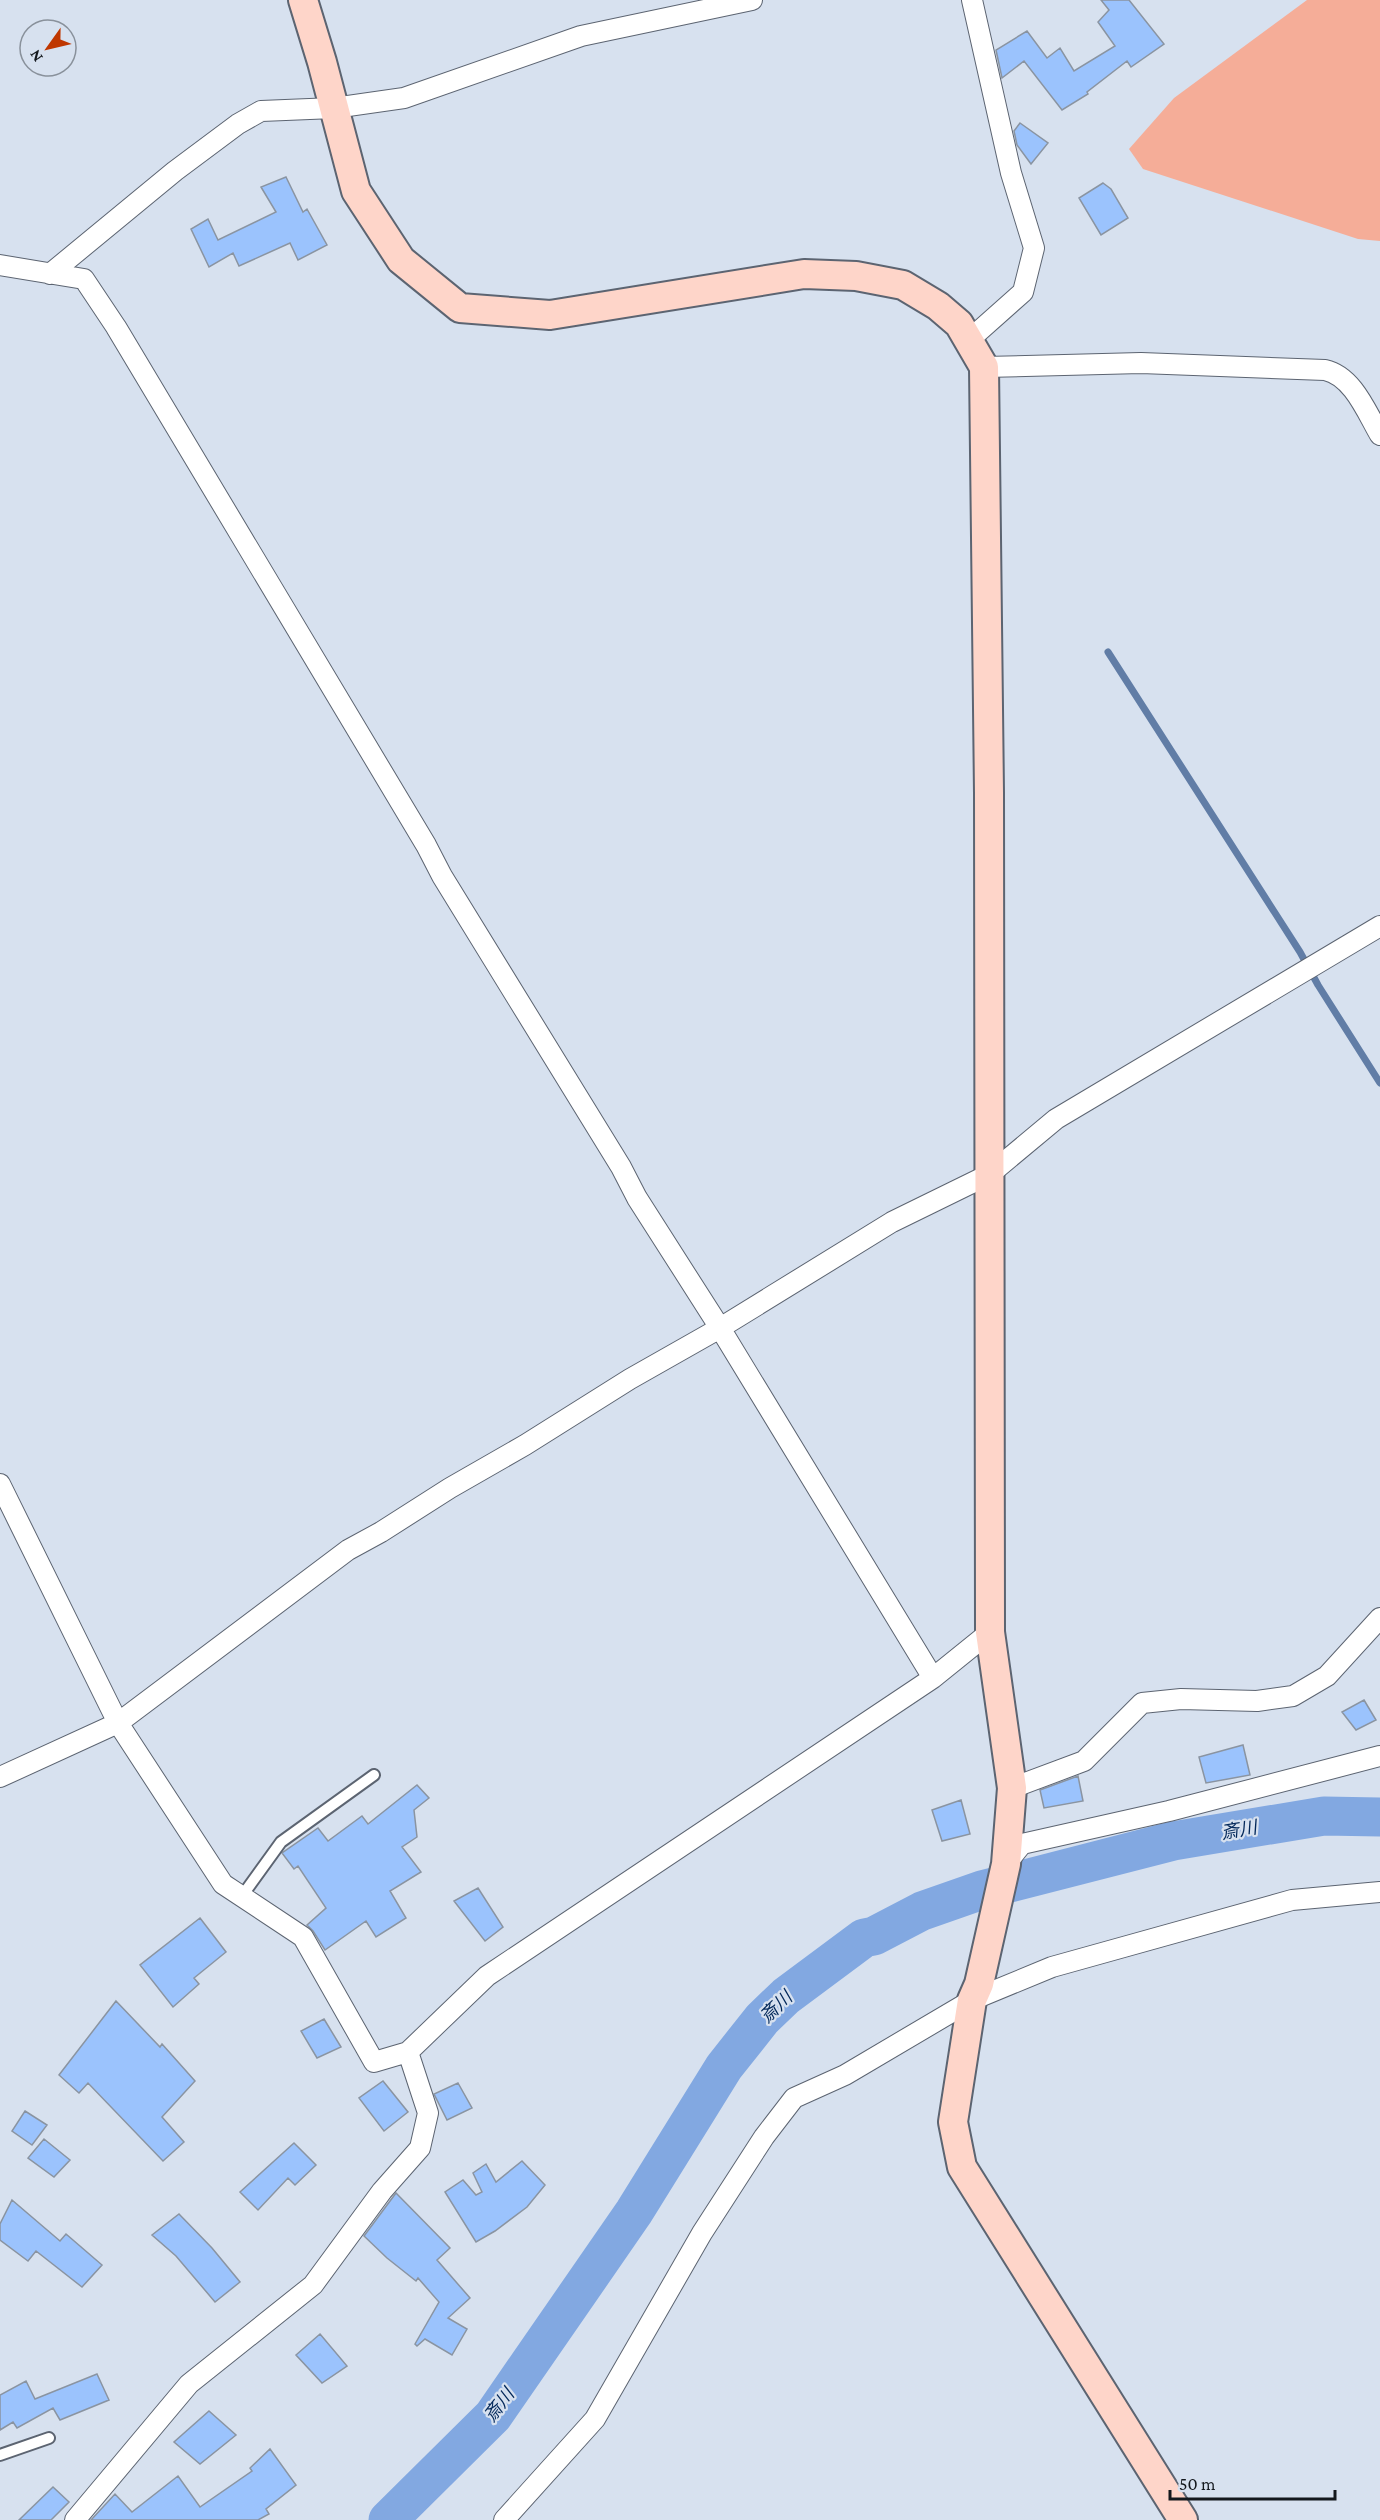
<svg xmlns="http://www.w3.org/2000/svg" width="1380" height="2520" font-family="'Crimson Pro','Noto Sans JP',serif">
<rect width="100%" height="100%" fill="#d7e1ef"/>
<path fill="#f5ad98" d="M 1307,0 L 1380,0 L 1380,241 L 1358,239 L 1143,169 L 1129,149 L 1174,98 Z"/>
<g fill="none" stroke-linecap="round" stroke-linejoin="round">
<path stroke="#617da6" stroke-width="7" d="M 1108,652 L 1300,952 L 1318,985 L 1380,1083"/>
<path stroke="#82a8e1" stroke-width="39" d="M 388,2520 L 493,2416 L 634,2212 L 724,2067 L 762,2019 L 786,1996 L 864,1938 L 874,1936 L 922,1911 L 982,1890 L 1173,1841 L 1324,1816 L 1380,1817"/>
</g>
<path fill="#9bc3fd" stroke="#8a94a1" stroke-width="1.5" d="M 1101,0 L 1129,0 L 1164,44 L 1131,67 L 1127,61 L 1087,92 L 1088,94 L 1062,110 L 1024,61 L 1002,78 L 996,50 L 1027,31 L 1047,58 L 1060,48 L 1074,71 L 1115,46 L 1098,22 L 1109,10 Z
M 1020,123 L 1048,143 L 1031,164 L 1017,145 L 1014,131 Z
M 286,177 L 303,212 L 307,209 L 327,245 L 298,260 L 290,243 L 239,266 L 233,253 L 209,267 L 191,229 L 208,219 L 218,240 L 276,212 L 261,187 Z
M 1103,183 L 1111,189 L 1128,218 L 1101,235 L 1079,198 Z
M 1364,1700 L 1376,1720 L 1356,1730 L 1342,1712 Z
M 1243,1745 L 1250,1775 L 1206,1783 L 1199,1757 Z
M 1078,1776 L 1083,1801 L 1044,1808 L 1040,1790 Z
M 417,1785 L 429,1798 L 414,1810 L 417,1837 L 402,1847 L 421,1872 L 390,1891 L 406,1918 L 376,1937 L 366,1921 L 325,1950 L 313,1931 L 307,1925 L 326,1908 L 298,1866 L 294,1869 L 282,1853 L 318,1828 L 328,1841 L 362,1816 L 368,1824 Z
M 961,1800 L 970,1834 L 942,1841 L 932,1810 Z
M 478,1888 L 503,1927 L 485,1941 L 454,1901 Z
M 200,1918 L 226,1952 L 194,1978 L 199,1984 L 173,2007 L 140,1965 Z
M 116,2001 L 160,2047 L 162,2044 L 195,2081 L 162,2117 L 184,2142 L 163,2161 L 88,2083 L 79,2093 L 59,2075 Z
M 324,2019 L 341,2047 L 317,2058 L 301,2031 Z
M 383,2081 L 408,2112 L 384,2131 L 359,2098 Z
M 458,2083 L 472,2108 L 447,2120 L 434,2094 Z
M 25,2111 L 47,2125 L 32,2145 L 12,2131 Z
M 44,2139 L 70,2160 L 54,2177 L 28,2158 Z
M 294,2143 L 316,2165 L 295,2185 L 288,2178 L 258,2210 L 240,2192 Z
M 522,2161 L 545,2185 L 527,2207 L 495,2231 L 476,2242 L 445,2192 L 463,2180 L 476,2195 L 482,2192 L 473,2173 L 486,2164 L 496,2182 Z
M 396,2193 L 450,2248 L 437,2260 L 470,2298 L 448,2318 L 467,2329 L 452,2355 L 425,2339 L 417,2346 L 415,2344 L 439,2302 L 418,2278 L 416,2281 L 387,2258 L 364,2236 Z
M 12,2200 L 60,2241 L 66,2234 L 102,2265 L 82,2287 L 36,2251 L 28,2261 L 0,2240 L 0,2224 Z
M 179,2214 L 212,2248 L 240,2282 L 215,2302 L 176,2256 L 152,2235 Z
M 320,2334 L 347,2366 L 322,2383 L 296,2355 Z
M 97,2374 L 109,2400 L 60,2420 L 53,2408 L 17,2428 L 13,2422 L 0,2430 L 0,2395 L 26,2381 L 35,2399 Z
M 209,2411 L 236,2435 L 200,2464 L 174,2442 Z
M 270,2449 L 296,2485 L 266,2509 L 269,2514 L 258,2520 L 91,2520 L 115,2494 L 132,2512 L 178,2476 L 200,2507 L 252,2471 L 250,2468 Z
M 53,2487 L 69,2502 L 51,2520 L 19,2520 Z"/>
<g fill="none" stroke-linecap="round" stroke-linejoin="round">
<defs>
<path id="lane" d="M 242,1896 L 281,1842 L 374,1775
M 0,2455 L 49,2438"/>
<path id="street" d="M 0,265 L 84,279 L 116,327 L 426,845 L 442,876 L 621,1167 L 637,1198 L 720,1328 L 933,1678
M 50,274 L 175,171 L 238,124 L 261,111 L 334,108 L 404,98 L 581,36 L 752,0
M 969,340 L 1023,292 L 1034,248 L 1011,173 L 972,0
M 984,367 L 1141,363 L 1325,370 C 1353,376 1367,413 1380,435
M 0,1484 L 118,1723 L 223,1884 L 303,1937 L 374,2062 L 408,2052 L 487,1976 L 933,1678 L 990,1632
M 0,1777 L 118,1723 L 348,1550 L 381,1532 L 450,1488 L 525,1445 L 630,1379 L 720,1328 L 892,1222 L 990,1174 L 1056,1119 L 1380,926
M 1012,1788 L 1084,1761 L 1142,1703 L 1181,1699 L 1257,1701 L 1293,1696 L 1327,1676 L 1380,1618
M 1006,1864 L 1022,1844 L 1169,1811 L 1380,1756
M 75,2520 L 189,2384 L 313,2285 L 382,2191 L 420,2148 L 428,2113 L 408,2052
M 504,2520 L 595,2419 L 702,2233 L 764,2137 L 794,2098 L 845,2075 L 972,2000 L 1052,1967 L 1292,1900 L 1380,1892"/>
<path id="secondary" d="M 303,0 L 322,62 L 356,191 L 401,260 L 460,308 L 550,315 L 804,274 L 856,276 L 903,285 L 938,306 L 959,324 L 984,367 L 989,793 L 990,1632 L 1012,1788 L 1006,1864 L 979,1984 L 972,2000 L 953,2122 L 962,2167 L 1183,2520"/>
</defs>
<use href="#lane" stroke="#5c6471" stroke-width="14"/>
<use href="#street" stroke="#5c6471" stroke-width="22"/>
<use href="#secondary" stroke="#5c6471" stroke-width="32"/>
<use href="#lane" stroke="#fff" stroke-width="10"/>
<use href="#street" stroke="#fff" stroke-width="20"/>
<use href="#secondary" stroke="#fed5c9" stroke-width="28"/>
</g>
<g text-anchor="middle" stroke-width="4.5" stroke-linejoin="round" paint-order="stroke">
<g font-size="18" font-style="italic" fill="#03285a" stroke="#d7e1ef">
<text transform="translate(1239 1830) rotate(-10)" y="6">斎川</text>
<text transform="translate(776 2007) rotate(-44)" y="6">斎川</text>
<text transform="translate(499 2405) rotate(-52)" y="6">斎川</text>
</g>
</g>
<g transform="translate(48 48) rotate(236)"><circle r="28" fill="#d7e1ef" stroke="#89919b" stroke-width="1.5"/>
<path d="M0-4.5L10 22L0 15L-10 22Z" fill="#bf3700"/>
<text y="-9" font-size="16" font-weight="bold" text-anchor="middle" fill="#14181d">N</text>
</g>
<path d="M1170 2490v9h165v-9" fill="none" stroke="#14181d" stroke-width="3"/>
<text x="1179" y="2490" font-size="18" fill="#14181d" stroke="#d7e1ef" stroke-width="4.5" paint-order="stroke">50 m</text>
</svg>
